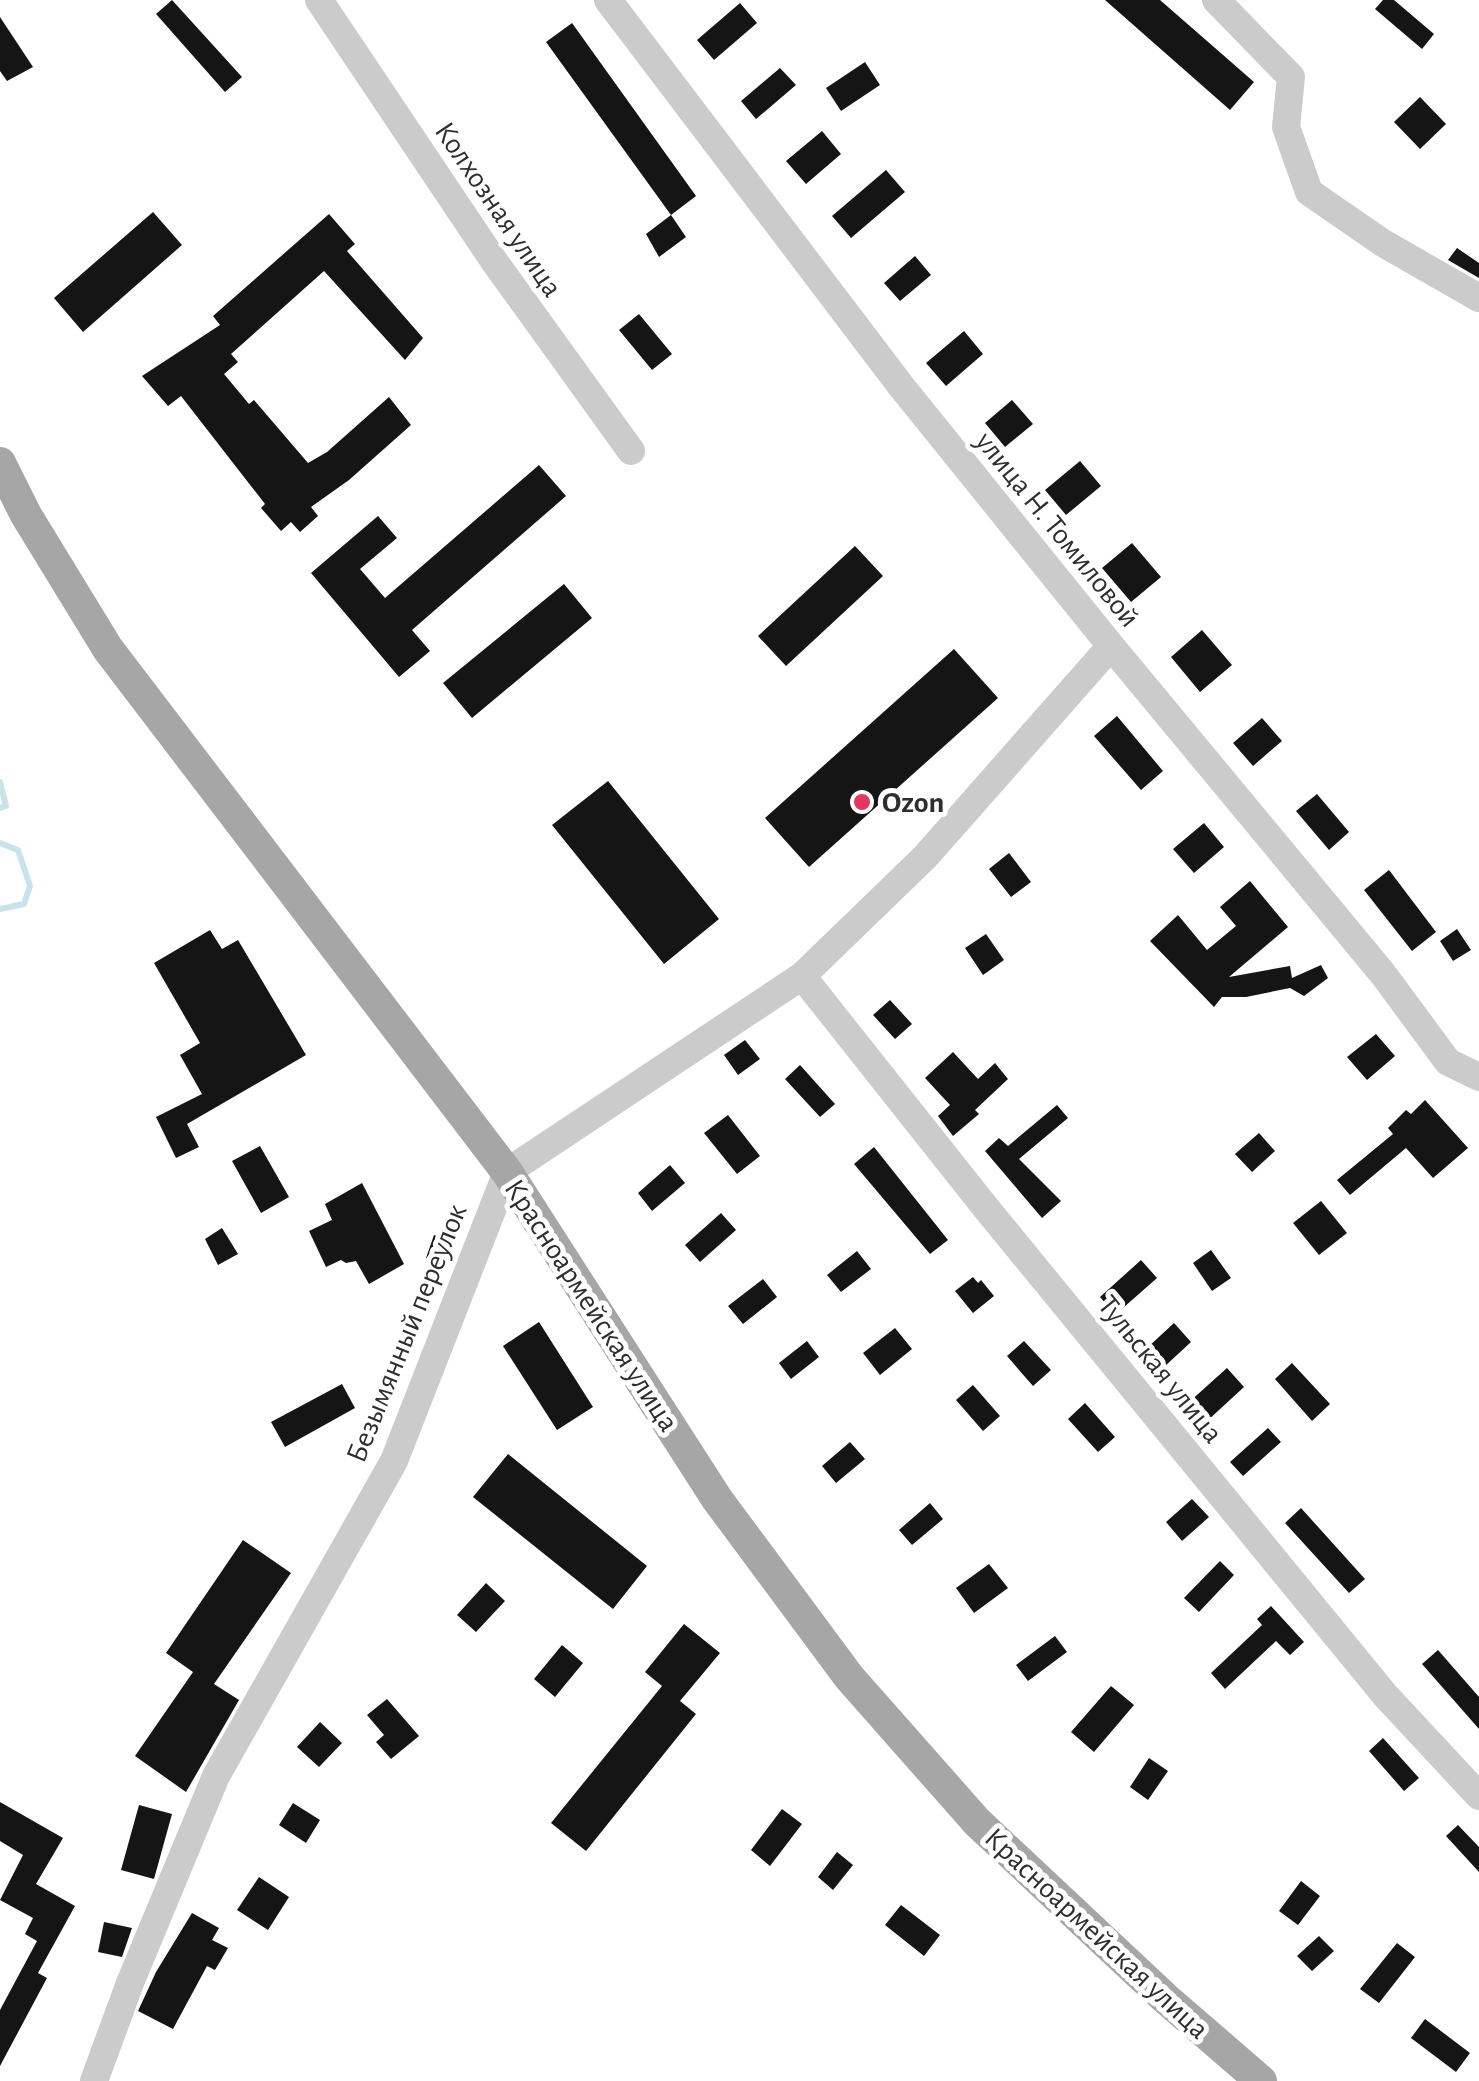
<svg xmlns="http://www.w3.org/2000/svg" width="1479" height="2081" font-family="'Alegreya Sans',sans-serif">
<rect width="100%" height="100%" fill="#fff"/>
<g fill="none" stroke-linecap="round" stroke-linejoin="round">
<path stroke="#c9e3eb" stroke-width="6" d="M 0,782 L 6,806 L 0,808
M 0,843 L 18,850 L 30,886 L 24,904 L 0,909"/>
</g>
<path fill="#151515" d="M 172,0 L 242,77 L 225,92 L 156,14 Z
M 1105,0 L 1160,0 L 1254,82 L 1230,110 Z
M 1383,0 L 1394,0 L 1434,34 L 1422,49 L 1375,9 Z
M 740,3 L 757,23 L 714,60 L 697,40 Z
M 0,17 L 33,67 L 7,81 L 0,71 Z
M 572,23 L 696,196 L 671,215 L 546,42 Z
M 865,62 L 880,85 L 841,111 L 826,88 Z
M 780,68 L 796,85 L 756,119 L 741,101 Z
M 1420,97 L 1446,124 L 1420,149 L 1394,122 Z
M 822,131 L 841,154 L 806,184 L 786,161 Z
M 886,170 L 905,192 L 851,238 L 832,216 Z
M 153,212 L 182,245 L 83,332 L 54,298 Z
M 329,214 L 355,244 L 347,251 L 423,338 L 405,360 L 324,271 L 231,354 L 238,362 L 224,374 L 249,404 L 254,400 L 308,463 L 327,452 L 389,397 L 411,425 L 349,480 L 311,507 L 318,516 L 300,532 L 291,522 L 281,531 L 261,508 L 265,504 L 181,396 L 168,406 L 142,376 L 220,325 L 213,316 Z
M 671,215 L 686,237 L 659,257 L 646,234 Z
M 1457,248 L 1479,263 L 1479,278 L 1448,260 Z
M 915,256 L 931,275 L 900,301 L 884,283 Z
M 639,314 L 672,354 L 652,370 L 619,330 Z
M 964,331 L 983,354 L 946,386 L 926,363 Z
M 1012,400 L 1033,424 L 1005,447 L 985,423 Z
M 1080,461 L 1101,486 L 1066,515 L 1045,490 Z
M 539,465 L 566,496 L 412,630 L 430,651 L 399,677 L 311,573 L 378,516 L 397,538 L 360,569 L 385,598 Z
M 1132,543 L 1161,577 L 1131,602 L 1102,568 Z
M 855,546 L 883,576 L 786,666 L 758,636 Z
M 564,584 L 592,618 L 472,718 L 443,683 Z
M 1202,630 L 1232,665 L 1200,692 L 1171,657 Z
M 954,649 L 998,698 L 809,867 L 765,818 Z
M 1117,716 L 1163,771 L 1141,790 L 1094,736 Z
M 1262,718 L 1282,741 L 1253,766 L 1233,743 Z
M 608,781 L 719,919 L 664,964 L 552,825 Z
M 1317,794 L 1349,832 L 1329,850 L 1296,811 Z
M 1204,823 L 1224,847 L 1194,873 L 1173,849 Z
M 1009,853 L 1031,882 L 1011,897 L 989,869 Z
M 1389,870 L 1436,932 L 1412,951 L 1364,890 Z
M 1250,881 L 1288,927 L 1229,977 L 1290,966 L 1292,978 L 1321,965 L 1328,978 L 1304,996 L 1290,988 L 1246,997 L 1222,997 L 1214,1007 L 1150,941 L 1178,915 L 1207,950 L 1236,926 L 1220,907 Z
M 1457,929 L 1471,950 L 1453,961 L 1440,941 Z
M 210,930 L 222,949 L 238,940 L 306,1055 L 187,1124 L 199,1147 L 176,1158 L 156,1117 L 202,1094 L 180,1055 L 200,1043 L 154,963 Z
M 986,934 L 1004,960 L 983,975 L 965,948 Z
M 890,1000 L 912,1024 L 895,1039 L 873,1015 Z
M 1376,1034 L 1395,1056 L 1367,1080 L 1347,1057 Z
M 745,1040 L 760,1059 L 738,1075 L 724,1055 Z
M 953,1052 L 978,1079 L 995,1063 L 1008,1079 L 975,1110 L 979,1114 L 953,1136 L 938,1116 L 950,1105 L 925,1078 Z
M 800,1065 L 835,1104 L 820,1117 L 785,1079 Z
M 1425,1100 L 1468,1148 L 1433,1178 L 1406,1148 L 1350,1195 L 1337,1180 L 1393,1134 L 1388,1128 L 1406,1110 L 1411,1114 Z
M 1057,1105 L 1068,1118 L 1019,1159 L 1061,1201 L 1042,1218 L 985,1151 L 999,1138 L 1008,1146 Z
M 728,1115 L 760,1156 L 737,1174 L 704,1133 Z
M 1259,1133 L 1275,1151 L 1252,1172 L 1235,1154 Z
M 260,1146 L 289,1197 L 261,1213 L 232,1161 Z
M 874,1147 L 948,1240 L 930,1254 L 854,1164 Z
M 670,1165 L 685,1183 L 652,1211 L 638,1193 Z
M 362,1183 L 404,1264 L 369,1284 L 356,1261 L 346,1263 L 341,1260 L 326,1267 L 309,1231 L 332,1220 L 325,1204 Z
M 1321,1201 L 1347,1233 L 1319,1255 L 1293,1223 Z
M 721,1213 L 736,1230 L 700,1262 L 685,1245 Z
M 222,1228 L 238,1254 L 218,1265 L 205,1239 Z
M 434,1235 L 451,1241 L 443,1264 L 426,1258 Z
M 1211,1250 L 1231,1278 L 1212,1291 L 1193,1263 Z
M 857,1251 L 871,1269 L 841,1292 L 827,1275 Z
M 1141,1260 L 1157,1278 L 1115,1315 L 1100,1297 Z
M 973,1277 L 978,1283 L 981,1280 L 994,1296 L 973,1313 L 955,1291 Z
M 763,1279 L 777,1297 L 743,1324 L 728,1306 Z
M 539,1322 L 593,1407 L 557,1430 L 503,1346 Z
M 1174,1323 L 1191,1342 L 1164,1367 L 1147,1348 Z
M 895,1328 L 912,1349 L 880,1375 L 863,1353 Z
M 807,1341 L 819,1357 L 791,1379 L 779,1363 Z
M 1024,1341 L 1051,1370 L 1033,1386 L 1007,1356 Z
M 1292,1363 L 1330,1404 L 1312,1421 L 1275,1379 Z
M 1227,1368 L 1244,1387 L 1206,1422 L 1188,1403 Z
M 342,1384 L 355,1408 L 285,1447 L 271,1422 Z
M 973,1385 L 1000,1416 L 983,1431 L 956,1400 Z
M 1085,1403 L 1115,1437 L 1098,1452 L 1068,1419 Z
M 1268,1428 L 1281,1442 L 1243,1476 L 1230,1462 Z
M 850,1442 L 865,1459 L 836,1483 L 822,1466 Z
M 508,1454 L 647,1566 L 613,1609 L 473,1497 Z
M 1192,1499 L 1209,1517 L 1182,1541 L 1166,1522 Z
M 930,1503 L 943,1519 L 912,1545 L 899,1530 Z
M 1301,1508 L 1365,1579 L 1349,1593 L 1285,1523 Z
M 243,1540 L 291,1573 L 214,1684 L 239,1700 L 186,1792 L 135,1756 L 193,1672 L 166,1653 Z
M 1220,1561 L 1234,1575 L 1199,1612 L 1184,1598 Z
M 989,1564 L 1008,1588 L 974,1613 L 956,1588 Z
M 486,1583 L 505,1601 L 476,1632 L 457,1615 Z
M 1271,1606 L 1304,1642 L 1290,1655 L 1276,1641 L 1225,1689 L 1211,1673 L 1262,1625 L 1257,1619 Z
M 684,1624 L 720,1653 L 680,1701 L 696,1714 L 586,1851 L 551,1823 L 662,1686 L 645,1672 Z
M 1055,1636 L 1067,1652 L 1028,1681 L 1016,1665 Z
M 562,1645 L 583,1663 L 555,1697 L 534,1679 Z
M 1438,1650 L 1479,1697 L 1479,1729 L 1422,1664 Z
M 1111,1686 L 1134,1705 L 1094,1752 L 1071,1732 Z
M 387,1699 L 419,1736 L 391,1759 L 376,1742 L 384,1735 L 367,1715 Z
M 320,1722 L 342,1743 L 319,1767 L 297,1747 Z
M 1383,1738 L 1419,1778 L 1404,1791 L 1369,1751 Z
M 1149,1758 L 1168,1771 L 1148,1800 L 1130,1787 Z
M 0,1802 L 63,1838 L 36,1884 L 75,1906 L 38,1973 L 47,1978 L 0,2066 L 0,2010 L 37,1941 L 25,1934 L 33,1918 L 0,1900 L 23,1855 L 0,1841 Z
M 293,1803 L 320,1820 L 306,1843 L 279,1825 Z
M 139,1805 L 172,1814 L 154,1879 L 121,1870 Z
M 782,1809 L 802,1824 L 770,1866 L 751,1850 Z
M 1458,1825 L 1479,1847 L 1479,1872 L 1446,1836 Z
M 837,1852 L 853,1865 L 833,1890 L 818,1877 Z
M 259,1877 L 289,1897 L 268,1930 L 237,1910 Z
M 1301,1881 L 1320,1896 L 1298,1925 L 1279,1911 Z
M 901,1905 L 940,1935 L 924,1956 L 885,1925 Z
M 192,1913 L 219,1928 L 212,1940 L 228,1948 L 215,1970 L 207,1966 L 173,2029 L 138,2011 L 156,1972 Z
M 104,1922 L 132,1928 L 122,1957 L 98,1952 Z
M 1319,1936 L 1334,1951 L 1312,1971 L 1297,1956 Z
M 1397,1943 L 1415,1957 L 1379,2003 L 1360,1989 Z
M 1425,2019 L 1470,2053 L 1456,2072 L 1411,2038 Z"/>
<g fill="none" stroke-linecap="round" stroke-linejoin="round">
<path stroke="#cbcbcb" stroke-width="28" d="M 319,0 L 494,261 L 631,451
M 608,0 L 901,386 L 1111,646 L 1383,974 L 1448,1062 L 1479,1077
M 1216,0 L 1291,77 L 1286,127 L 1309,192 L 1383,243 L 1479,298
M 802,976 L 986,1208 L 1385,1695 L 1479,1796
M 94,2081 L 130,1983 L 216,1776 L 394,1461 L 507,1172 L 802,976 L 925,857 L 1111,646"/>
<path stroke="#a6a6a6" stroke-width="32" d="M 0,463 L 26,515 L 108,649 L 507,1172 L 717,1499 L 849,1677 L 977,1822 L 1165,1998 L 1261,2081"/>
</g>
<circle fill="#e0365f" stroke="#fff" stroke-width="4" cx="862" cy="802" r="10"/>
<g text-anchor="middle" stroke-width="10" stroke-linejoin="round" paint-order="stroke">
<g font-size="30" fill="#2e2e2e" stroke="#fff">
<text transform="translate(499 209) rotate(56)" y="10">Колхозная улица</text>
<text transform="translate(1058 529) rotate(51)" y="10">улица Н. Томиловой</text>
<text transform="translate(592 1305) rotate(57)" y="10">Красноармейская улица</text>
<text transform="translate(406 1333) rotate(-68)" y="10">Безымянный переулок</text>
<text transform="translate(1161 1369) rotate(51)" y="10">Тульская улица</text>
<text transform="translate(1097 1933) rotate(43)" y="10">Красноармейская улица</text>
</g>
<g font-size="30" font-weight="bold" fill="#2e2e2e" stroke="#fff" text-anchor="start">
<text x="882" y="812">Ozon</text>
</g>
</g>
</svg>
